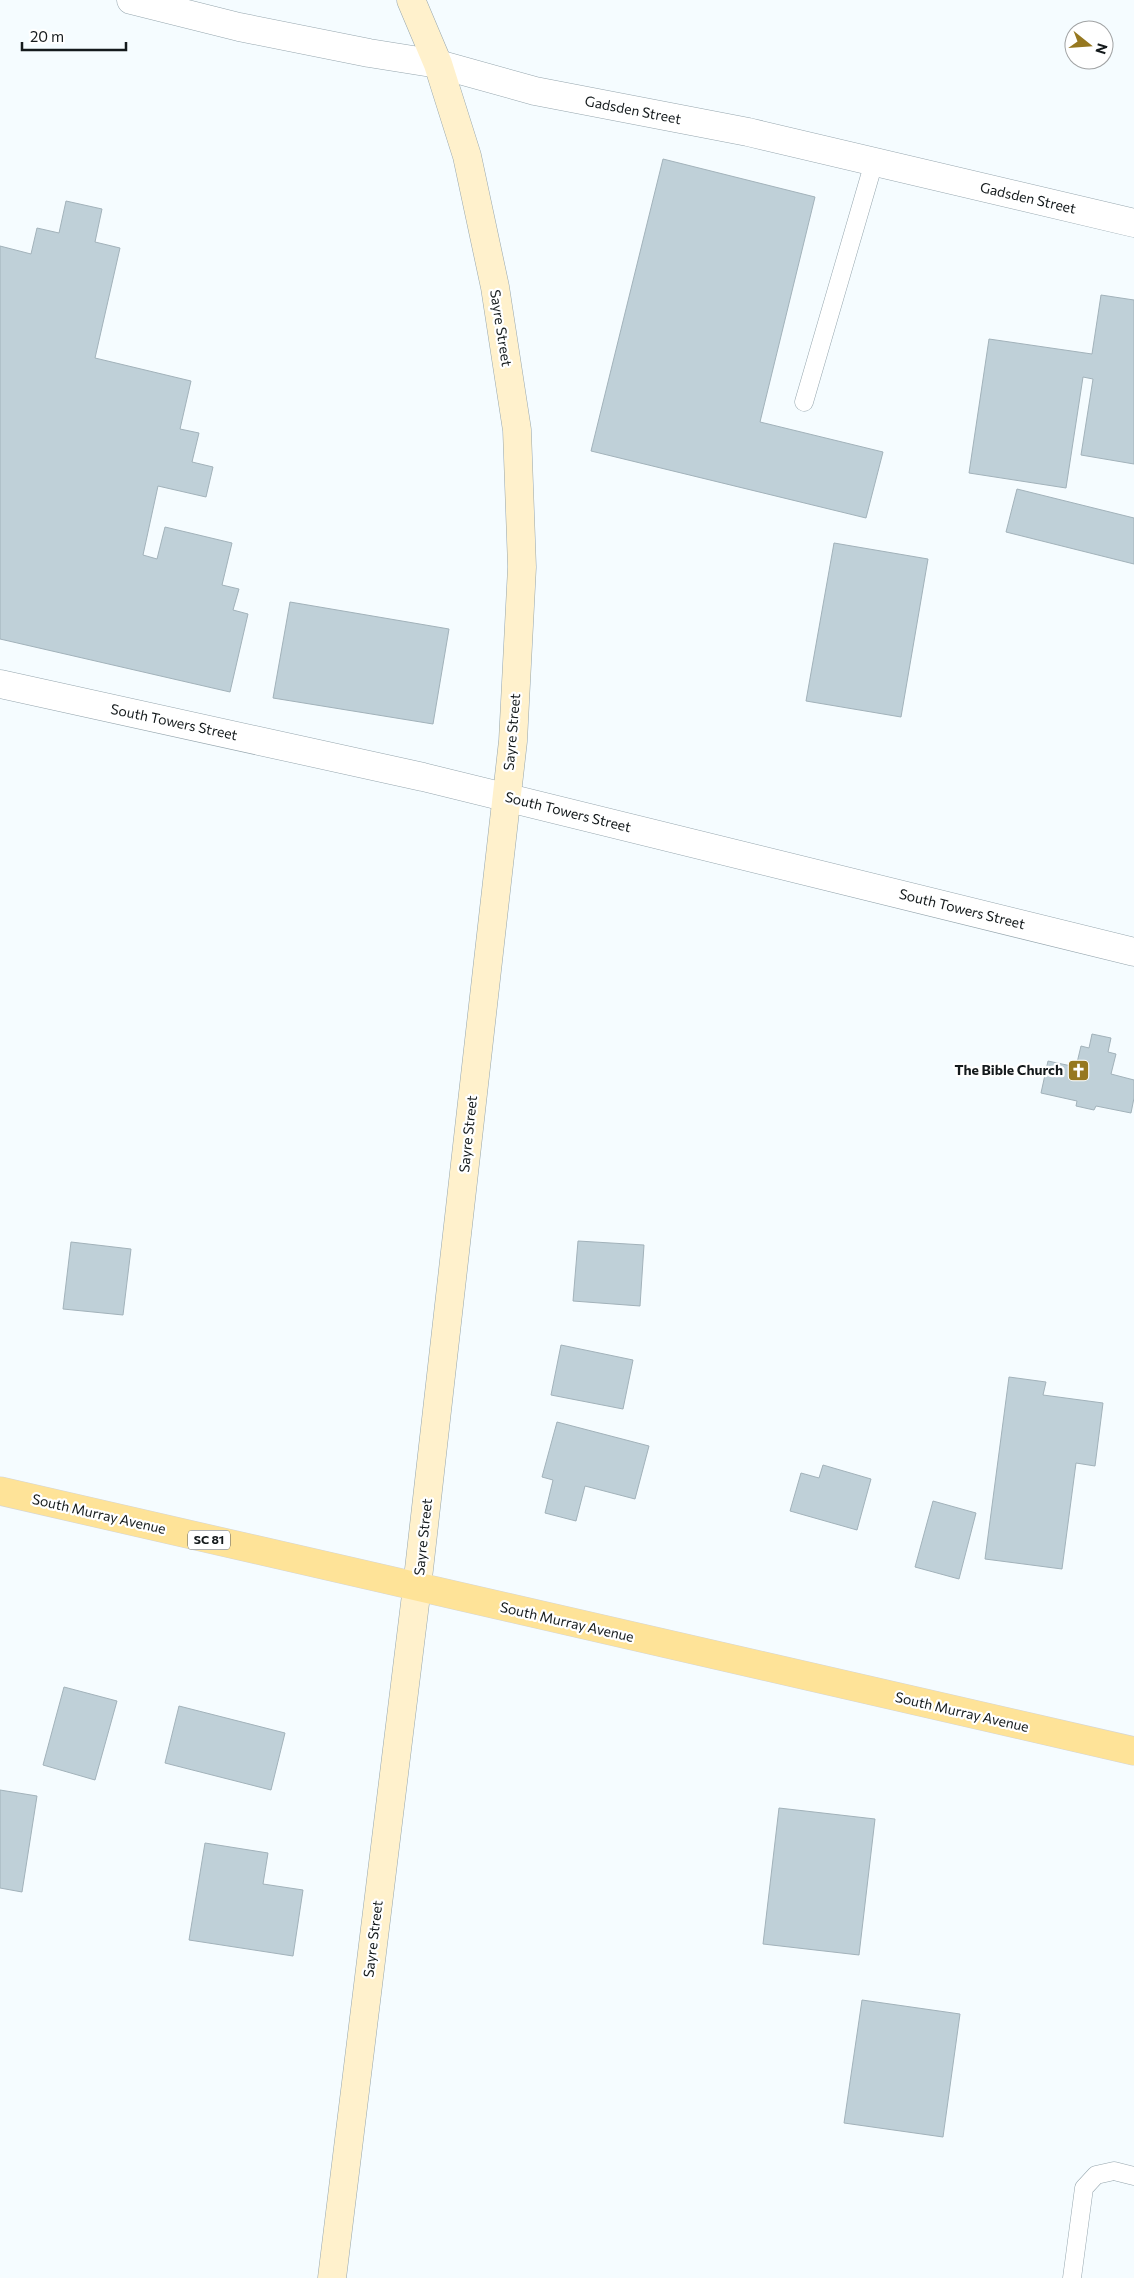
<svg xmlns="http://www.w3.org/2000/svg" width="1134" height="2278" font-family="Commissioner,sans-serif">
<rect width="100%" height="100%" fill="#f5fcff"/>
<path fill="#bfd0d8" stroke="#a2b2ba" d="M 663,159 L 815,197 L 760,422 L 883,452 L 866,518 L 591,451 Z
M 66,201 L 102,209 L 95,242 L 120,248 L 95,358 L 191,381 L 180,429 L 199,433 L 192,462 L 213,467 L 206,497 L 158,486 L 143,555 L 157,559 L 165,527 L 232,543 L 222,585 L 239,589 L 233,610 L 248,614 L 230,692 L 0,639 L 0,246 L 31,254 L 37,228 L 59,233 Z
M 1101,295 L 1134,300 L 1134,464 L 1081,455 L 1093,379 L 1083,377 L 1066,488 L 969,473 L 989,339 L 1092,354 Z
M 1017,489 L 1134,518 L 1134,564 L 1006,532 Z
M 834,543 L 928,559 L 901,717 L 806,701 Z
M 290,602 L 449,629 L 433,724 L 273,698 Z
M 1092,1034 L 1111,1038 L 1108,1052 L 1116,1054 L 1111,1074 L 1134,1080 L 1134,1098 L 1131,1113 L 1096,1106 L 1094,1110 L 1076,1106 L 1077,1101 L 1041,1093 L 1048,1061 L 1076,1067 L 1081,1046 L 1089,1048 Z
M 578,1241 L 644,1245 L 640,1306 L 573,1301 Z
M 71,1242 L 131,1249 L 123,1315 L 63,1309 Z
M 561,1345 L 633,1360 L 623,1409 L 551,1395 Z
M 1009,1377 L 1046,1382 L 1043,1395 L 1103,1403 L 1095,1466 L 1076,1463 L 1062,1569 L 985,1559 Z
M 557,1422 L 649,1446 L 635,1499 L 585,1486 L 576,1521 L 545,1513 L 553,1480 L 542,1477 Z
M 823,1465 L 871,1479 L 857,1530 L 790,1511 L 801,1473 L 819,1478 Z
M 933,1501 L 976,1513 L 959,1579 L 915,1567 Z
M 64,1687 L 117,1701 L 95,1780 L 43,1765 Z
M 179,1706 L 285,1733 L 271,1790 L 165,1763 Z
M 0,1790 L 37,1796 L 22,1892 L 0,1888 Z
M 779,1808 L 875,1819 L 859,1955 L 763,1944 Z
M 205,1843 L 268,1853 L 263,1884 L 303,1890 L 293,1956 L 189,1940 Z
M 862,2000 L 960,2014 L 943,2137 L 844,2123 Z"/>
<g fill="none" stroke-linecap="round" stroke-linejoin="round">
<defs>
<path id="service" d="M 804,402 L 874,162
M 1072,2278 L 1084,2188 L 1096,2175 L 1114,2171 L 1134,2176"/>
<path id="minor" d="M 131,0 L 239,27 L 369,53 L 438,64 L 535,91 L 748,132 L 1134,223
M 0,684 L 423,777 L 1134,952"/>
<path id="secondary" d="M 332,2278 L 417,1587 L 513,741 L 522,567 L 517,430 L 495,287 L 467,156 L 438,64 L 411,0"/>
<path id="primary" d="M 0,1491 L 1134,1751"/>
</defs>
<use href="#service" stroke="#96a6ae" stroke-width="19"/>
<use href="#minor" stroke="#96a6ae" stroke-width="29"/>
<use href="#secondary" stroke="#96a6ae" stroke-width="29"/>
<use href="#primary" stroke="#d5d6d6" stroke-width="29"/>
<use href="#service" stroke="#fff" stroke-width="18"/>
<use href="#minor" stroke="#fff" stroke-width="28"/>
<use href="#secondary" stroke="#fff1cc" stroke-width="28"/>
<use href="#primary" stroke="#fee398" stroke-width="28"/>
</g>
<defs>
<symbol id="church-square" viewBox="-11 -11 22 22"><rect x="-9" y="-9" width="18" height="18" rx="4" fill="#967820" stroke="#fff"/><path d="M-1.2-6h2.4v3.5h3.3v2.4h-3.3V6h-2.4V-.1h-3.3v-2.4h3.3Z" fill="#fff"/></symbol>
</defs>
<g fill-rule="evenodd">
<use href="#church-square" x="1066" y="1058" width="25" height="25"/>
</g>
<g text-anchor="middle" stroke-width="4.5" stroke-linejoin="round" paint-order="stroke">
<rect fill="#fff" stroke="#5a5f60" stroke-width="1" x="188" y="1530.5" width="42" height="19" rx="4"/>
<g font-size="12" font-weight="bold" fill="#141a1c">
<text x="209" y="1544">SC 81</text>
</g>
<g font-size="14" fill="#141a1c" stroke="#fff">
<text transform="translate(633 110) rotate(11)" y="5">Gadsden Street</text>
<text transform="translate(1028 198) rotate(13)" y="5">Gadsden Street</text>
<text transform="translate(501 328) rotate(81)" y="5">Sayre Street</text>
<text transform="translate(174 722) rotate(12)" y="5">South Towers Street</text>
<text transform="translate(512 732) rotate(-85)" y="5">Sayre Street</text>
<text transform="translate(568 812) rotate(14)" y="5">South Towers Street</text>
<text transform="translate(962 909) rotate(14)" y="5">South Towers Street</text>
<text transform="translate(468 1134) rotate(-84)" y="5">Sayre Street</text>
<text transform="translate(99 1514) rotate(13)" y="5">South Murray Avenue</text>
<text transform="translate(423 1537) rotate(-84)" y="5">Sayre Street</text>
<text transform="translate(567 1622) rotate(13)" y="5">South Murray Avenue</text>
<text transform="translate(962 1712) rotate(13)" y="5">South Murray Avenue</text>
<text transform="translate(373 1939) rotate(-83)" y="5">Sayre Street</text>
</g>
<g font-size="14" font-weight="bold" fill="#141a1c" stroke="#fff" text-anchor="end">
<text x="1063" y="1075">The Bible Church</text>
</g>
</g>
<g transform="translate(1089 45) rotate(107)"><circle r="24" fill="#ffffff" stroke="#a1a3a4"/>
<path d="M0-4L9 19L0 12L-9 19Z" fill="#967820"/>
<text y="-8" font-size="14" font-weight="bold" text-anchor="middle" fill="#141a1c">N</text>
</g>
<path d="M22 42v8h104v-8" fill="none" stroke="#141a1c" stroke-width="2.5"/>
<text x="30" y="42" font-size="15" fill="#141a1c" stroke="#ffffff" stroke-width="4" paint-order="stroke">20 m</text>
</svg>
